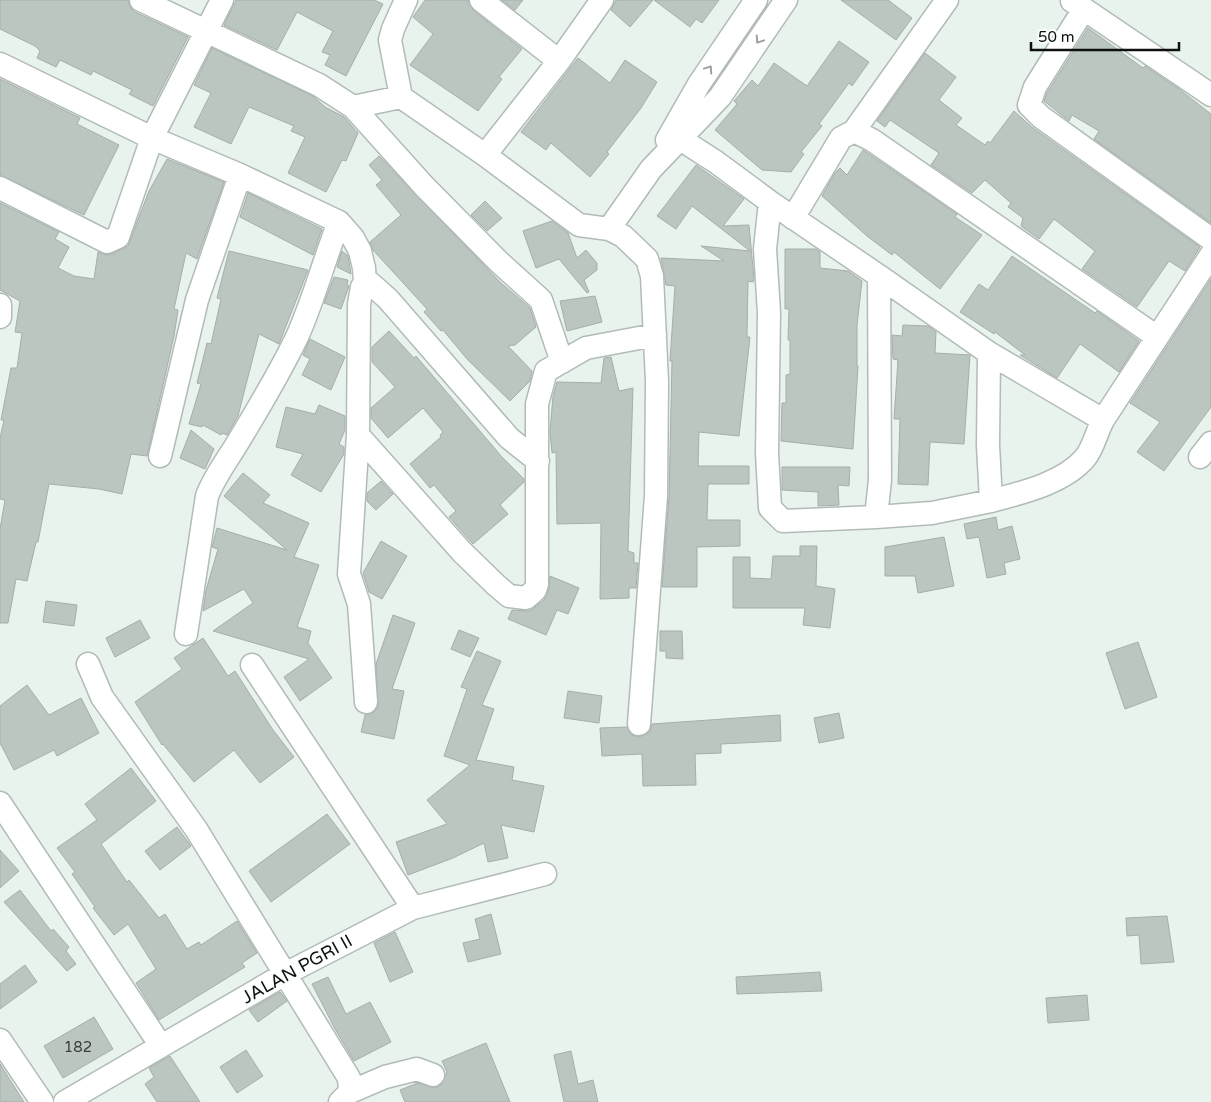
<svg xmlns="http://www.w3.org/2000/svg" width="1211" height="1102" font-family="'Varela Round',sans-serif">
<rect width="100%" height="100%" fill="#e9f3ee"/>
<path fill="#bcc6c0" stroke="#a5aea9" d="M 0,0 L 128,0 L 130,7 L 135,12 L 188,37 L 153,106 L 129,94 L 132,90 L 93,71 L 91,75 L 60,60 L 56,67 L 37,58 L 40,51 L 35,46 L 0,29 Z
M 236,0 L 374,0 L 383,4 L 346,76 L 325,65 L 330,55 L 322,52 L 333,31 L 297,12 L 277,50 L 224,25 Z
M 425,0 L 468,0 L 473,10 L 522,49 L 499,77 L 502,79 L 478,111 L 410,65 L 433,34 L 413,17 Z
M 502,0 L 523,0 L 515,10 Z
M 616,0 L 653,0 L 630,27 L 611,10 Z
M 654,0 L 719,0 L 702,23 L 696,19 L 690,27 Z
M 841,0 L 888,0 L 912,18 L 896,40 Z
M 1088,28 L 1143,68 L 1145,66 L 1179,89 L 1211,114 L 1211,223 L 1094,139 L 1099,131 L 1072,115 L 1069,121 L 1044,101 L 1047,93 Z
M 839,41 L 869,62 L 852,86 L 849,83 L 819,124 L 822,126 L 801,152 L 804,154 L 791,172 L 762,170 L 715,130 L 737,104 L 734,101 L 752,80 L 758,86 L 774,63 L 807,86 Z
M 212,48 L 313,96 L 325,107 L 344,117 L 358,133 L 346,161 L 342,160 L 326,192 L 288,173 L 305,137 L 291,131 L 294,126 L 249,107 L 231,144 L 194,127 L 211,93 L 194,85 Z
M 925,53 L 956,77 L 939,100 L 962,118 L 956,125 L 985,145 L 988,141 L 990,143 L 1014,111 L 1033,128 L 1200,247 L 1185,271 L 1169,261 L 1137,307 L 1082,269 L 1095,251 L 1054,219 L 1039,239 L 1021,226 L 1023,218 L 1008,207 L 1011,203 L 985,180 L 972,193 L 931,165 L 939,153 L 890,120 L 885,127 L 877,121 Z
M 578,58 L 610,83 L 625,60 L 657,82 L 641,108 L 607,152 L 609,154 L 590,177 L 551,143 L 546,150 L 521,132 Z
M 0,79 L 80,118 L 77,124 L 119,145 L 84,215 L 0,175 Z
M 863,150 L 957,214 L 955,217 L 982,235 L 940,289 L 894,252 L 892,255 L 867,236 L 822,196 L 835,173 L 840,168 L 847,175 Z
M 379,156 L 500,282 L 530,308 L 536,327 L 515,345 L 508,346 L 532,371 L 530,381 L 510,401 L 467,359 L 443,330 L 441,331 L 424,312 L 427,309 L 373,250 L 370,242 L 401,215 L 376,185 L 382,180 L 369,165 Z
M 167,159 L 224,182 L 197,259 L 186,253 L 174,309 L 178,310 L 174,336 L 147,456 L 131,454 L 122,494 L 99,489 L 49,484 L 38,542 L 36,542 L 27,581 L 16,579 L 8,623 L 0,623 L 0,529 L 5,500 L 0,499 L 0,438 L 4,420 L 1,420 L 11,368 L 17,368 L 22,333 L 15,332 L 20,301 L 0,290 L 0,203 L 59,232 L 55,239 L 69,247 L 58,268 L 74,276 L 94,279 L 98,252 L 106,255 L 112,254 L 128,246 L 149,191 Z
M 696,165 L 744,199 L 723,226 L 749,225 L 754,279 L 753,282 L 748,281 L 747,337 L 750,337 L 739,436 L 699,432 L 698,466 L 749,466 L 749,484 L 708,484 L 707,520 L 740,520 L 740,546 L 697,547 L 697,587 L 662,587 L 669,496 L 672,361 L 670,361 L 675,286 L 666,285 L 661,258 L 724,261 L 701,246 L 750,251 L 692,206 L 676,229 L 657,216 Z
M 248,193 L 322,229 L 313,255 L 240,217 Z
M 485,201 L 502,218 L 487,231 L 471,215 Z
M 552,221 L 568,233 L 577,258 L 586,250 L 597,263 L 597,270 L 584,280 L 589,292 L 587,293 L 559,259 L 536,268 L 523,231 Z
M 785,249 L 816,249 L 820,252 L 820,268 L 848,271 L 862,281 L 857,325 L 857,366 L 858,366 L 853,449 L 781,441 L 782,403 L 786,403 L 786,375 L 790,374 L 790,340 L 788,340 L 789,309 L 785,309 Z
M 229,251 L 308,270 L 279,344 L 259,334 L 238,416 L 227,435 L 222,433 L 221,435 L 203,425 L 202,427 L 189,424 L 201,384 L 197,383 L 207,343 L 211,344 L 221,299 L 217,298 Z
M 342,251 L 348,256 L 351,274 L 337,267 Z
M 1012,256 L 1095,313 L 1097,311 L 1139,341 L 1119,372 L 1080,344 L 1057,378 L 1020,355 L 1025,355 L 995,332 L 994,334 L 960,312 L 979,284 L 988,290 Z
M 334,277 L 348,280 L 347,285 L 349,286 L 341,309 L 324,303 Z
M 1211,279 L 1211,407 L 1164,471 L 1137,452 L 1160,422 L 1130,403 Z
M 595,296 L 602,322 L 567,331 L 560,301 Z
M 903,325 L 928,326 L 936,332 L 935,353 L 970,355 L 964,444 L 930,442 L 928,485 L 898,484 L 900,419 L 894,419 L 898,360 L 893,359 L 892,335 L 902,336 Z
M 389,331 L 414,358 L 416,356 L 502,457 L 524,479 L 524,482 L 500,505 L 508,514 L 473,544 L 449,517 L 456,511 L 434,485 L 430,488 L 410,464 L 441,437 L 440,435 L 443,432 L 423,408 L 388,438 L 371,418 L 371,408 L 395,387 L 372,362 L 372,347 Z
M 310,339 L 345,357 L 331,390 L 302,375 L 310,359 L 303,355 Z
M 611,357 L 619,391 L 633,388 L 628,551 L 634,553 L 634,563 L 638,563 L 636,588 L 629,588 L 629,598 L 600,599 L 601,523 L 557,524 L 556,452 L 552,453 L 550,432 L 553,396 L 557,382 L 601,383 L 604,358 Z
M 319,405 L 345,416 L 345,430 L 339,444 L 344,447 L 344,454 L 321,492 L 291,475 L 303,454 L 276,447 L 286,407 L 315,414 Z
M 191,430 L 214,449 L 205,469 L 180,458 Z
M 782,467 L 850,467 L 849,486 L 838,485 L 839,505 L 818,506 L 818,492 L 782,490 Z
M 243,473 L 270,495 L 263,503 L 309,523 L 294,557 L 319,565 L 297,627 L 311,631 L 308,643 L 332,678 L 300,701 L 284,677 L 309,659 L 213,631 L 253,603 L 244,589 L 203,611 L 206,590 L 218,549 L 212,547 L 217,528 L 287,550 L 224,496 Z
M 381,481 L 393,494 L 376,510 L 367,501 L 367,493 Z
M 996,517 L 998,530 L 1012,526 L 1020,559 L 1004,563 L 1006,574 L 987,578 L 979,537 L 967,539 L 964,524 Z
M 944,537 L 954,586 L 918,593 L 915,576 L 885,576 L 885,547 Z
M 381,541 L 407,556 L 382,599 L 369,592 L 363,573 Z
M 800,546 L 817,546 L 816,586 L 835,589 L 830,628 L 803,625 L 805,608 L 733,608 L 733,557 L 750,557 L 750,578 L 771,579 L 773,556 L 800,556 Z
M 550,576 L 579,588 L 568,614 L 557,610 L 546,635 L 508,619 L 512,610 L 530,611 L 544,600 L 549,588 Z
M 46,601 L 77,605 L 74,626 L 43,622 Z
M 393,615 L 415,623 L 392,689 L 404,691 L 394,739 L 361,732 L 365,715 L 373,713 L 378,707 L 376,664 Z
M 140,620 L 150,638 L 115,657 L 106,638 Z
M 459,630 L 479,638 L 470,657 L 451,649 Z
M 660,631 L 682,631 L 683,659 L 666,658 L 666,651 L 660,651 Z
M 203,638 L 228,676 L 235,671 L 273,730 L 294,757 L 260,783 L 234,750 L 194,782 L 163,744 L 162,745 L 135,702 L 182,669 L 174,658 Z
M 1138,642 L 1157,697 L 1125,709 L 1106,653 Z
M 477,651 L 501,661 L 482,705 L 494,709 L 476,760 L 514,767 L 512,780 L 544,786 L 534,832 L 501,825 L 508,858 L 488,862 L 484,843 L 453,858 L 408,875 L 396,842 L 447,824 L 427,800 L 470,765 L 444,756 L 467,689 L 461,687 Z
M 27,685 L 49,715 L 81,698 L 99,733 L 57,756 L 54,750 L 14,770 L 0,743 L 0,706 Z
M 568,691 L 602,696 L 599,723 L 564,718 Z
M 839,713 L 844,738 L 819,743 L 814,718 Z
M 780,715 L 781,741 L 721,744 L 721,753 L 695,754 L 696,785 L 643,786 L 642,754 L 602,756 L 600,728 L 627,727 L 631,735 L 639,737 L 650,732 L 652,724 Z
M 131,768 L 156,801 L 101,844 L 127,882 L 129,880 L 159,918 L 165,914 L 187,949 L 199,942 L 201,945 L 237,921 L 257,953 L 242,963 L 245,967 L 159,1020 L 136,983 L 156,969 L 128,924 L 114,935 L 93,908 L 95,907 L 72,874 L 75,872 L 57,848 L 97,820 L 85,804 Z
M 327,814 L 350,844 L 271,902 L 249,871 Z
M 177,827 L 191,846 L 160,870 L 145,851 Z
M 0,850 L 19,871 L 0,888 Z
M 20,890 L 51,931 L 53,929 L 69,947 L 66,951 L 76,964 L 67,971 L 4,902 Z
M 491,914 L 501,954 L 468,962 L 463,943 L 480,939 L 475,919 Z
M 1167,916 L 1174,962 L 1141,964 L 1139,935 L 1127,936 L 1126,918 Z
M 395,932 L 413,972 L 390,982 L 374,943 Z
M 25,965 L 37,982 L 0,1009 L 0,984 Z
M 820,972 L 822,991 L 737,994 L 736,977 Z
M 328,977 L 346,1014 L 370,1002 L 391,1042 L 354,1061 L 335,1029 L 312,984 Z
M 280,992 L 287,1001 L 258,1022 L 249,1010 Z
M 1087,995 L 1089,1020 L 1048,1023 L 1046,998 Z
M 94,1017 L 113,1049 L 63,1078 L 44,1046 Z
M 486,1043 L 510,1102 L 405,1102 L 400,1090 L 418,1083 L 435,1088 L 441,1085 L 447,1072 L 442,1061 Z
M 246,1050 L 263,1076 L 237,1093 L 220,1067 Z
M 571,1051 L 578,1084 L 593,1080 L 598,1102 L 564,1102 L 554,1055 Z
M 170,1056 L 200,1102 L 157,1102 L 145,1084 L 154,1077 L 149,1068 Z
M 0,1064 L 24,1102 L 0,1102 Z"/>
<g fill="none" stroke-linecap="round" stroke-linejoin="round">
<defs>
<path id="minor" d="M 141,0 L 319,85 L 353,107 L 401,97 L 485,155
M 481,0 L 559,61
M 602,0 L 559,61 L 485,155 L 579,225 L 609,229 L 623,236 L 647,259 L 652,276 L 657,381 L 656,496 L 639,724
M 1072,1 L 1211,95
M 1084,9 L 1035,87 L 1029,105 L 1041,117 L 1211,239
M 0,64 L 152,138 L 240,175 L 339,222 L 353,238 L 360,251 L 364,268 L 365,284
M 401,97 L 390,40 L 393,29 L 406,0
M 353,107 L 424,186 L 499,262 L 541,300 L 562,362
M 854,131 L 947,0
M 671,133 L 716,162 L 770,202 L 765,249 L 769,313 L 767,453 L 770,508 L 783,521 L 876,517 L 880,480 L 879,276 L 770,202
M 667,140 L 699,84 L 756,0
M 0,188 L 107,242 L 118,237 L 152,138 L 222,0
M 793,218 L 841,138 L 854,131 L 872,140 L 1157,337
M 609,229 L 651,169 L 720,97 L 786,0
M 0,305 L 0,317
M 989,353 L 1103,420 L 1211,255
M 358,435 L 349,574 L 359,604 L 366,702
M 160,456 L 197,300 L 240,175
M 1200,457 L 1211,443
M 538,461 L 509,438 L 388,299 L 370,283 L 362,287 L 359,304 L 358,435 L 462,552 L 496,585 L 509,596 L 526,598 L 535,590 L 537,584 L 537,404 L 546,371 L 586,348 L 655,335
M 991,501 C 1021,493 1064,483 1085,458 C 1093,449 1097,431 1103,420
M 876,517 L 932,513 L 991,501 L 988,445 L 989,353 L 879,276
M 186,634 L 207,496 C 214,478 225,463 235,447 C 257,411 279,374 297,337 C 314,299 324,260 339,222
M 88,664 L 102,697 L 196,829 L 349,1078 L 350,1092 L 340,1102
M 252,665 L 413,908
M 0,803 L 161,1046
M 0,1040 L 42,1102
M 350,1092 L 385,1077 L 417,1069 L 433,1075
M 65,1102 L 285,974 L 413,908 L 545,874"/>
</defs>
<use href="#minor" stroke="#b2bcb6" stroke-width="25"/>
<use href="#minor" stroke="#fff" stroke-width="22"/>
</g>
<defs><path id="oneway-chevron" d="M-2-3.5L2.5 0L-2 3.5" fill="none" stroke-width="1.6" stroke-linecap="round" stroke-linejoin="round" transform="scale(1.25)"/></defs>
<g stroke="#9e9f9f">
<use href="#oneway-chevron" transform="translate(759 40) rotate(124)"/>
<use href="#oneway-chevron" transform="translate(709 69) rotate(-56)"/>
</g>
<g text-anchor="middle" stroke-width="4.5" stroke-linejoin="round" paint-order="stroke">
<g font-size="15" fill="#393e3a">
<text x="78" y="1052">182</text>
</g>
<g font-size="18" fill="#0d100e" stroke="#fbfffc">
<text transform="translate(297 969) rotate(-29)" y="6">JALAN PGRI II</text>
</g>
</g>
<path d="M1031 42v8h148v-8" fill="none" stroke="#0d100e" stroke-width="2.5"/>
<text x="1038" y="42" font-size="15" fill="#0d100e" stroke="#fbfffc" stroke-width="4" paint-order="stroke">50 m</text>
</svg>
